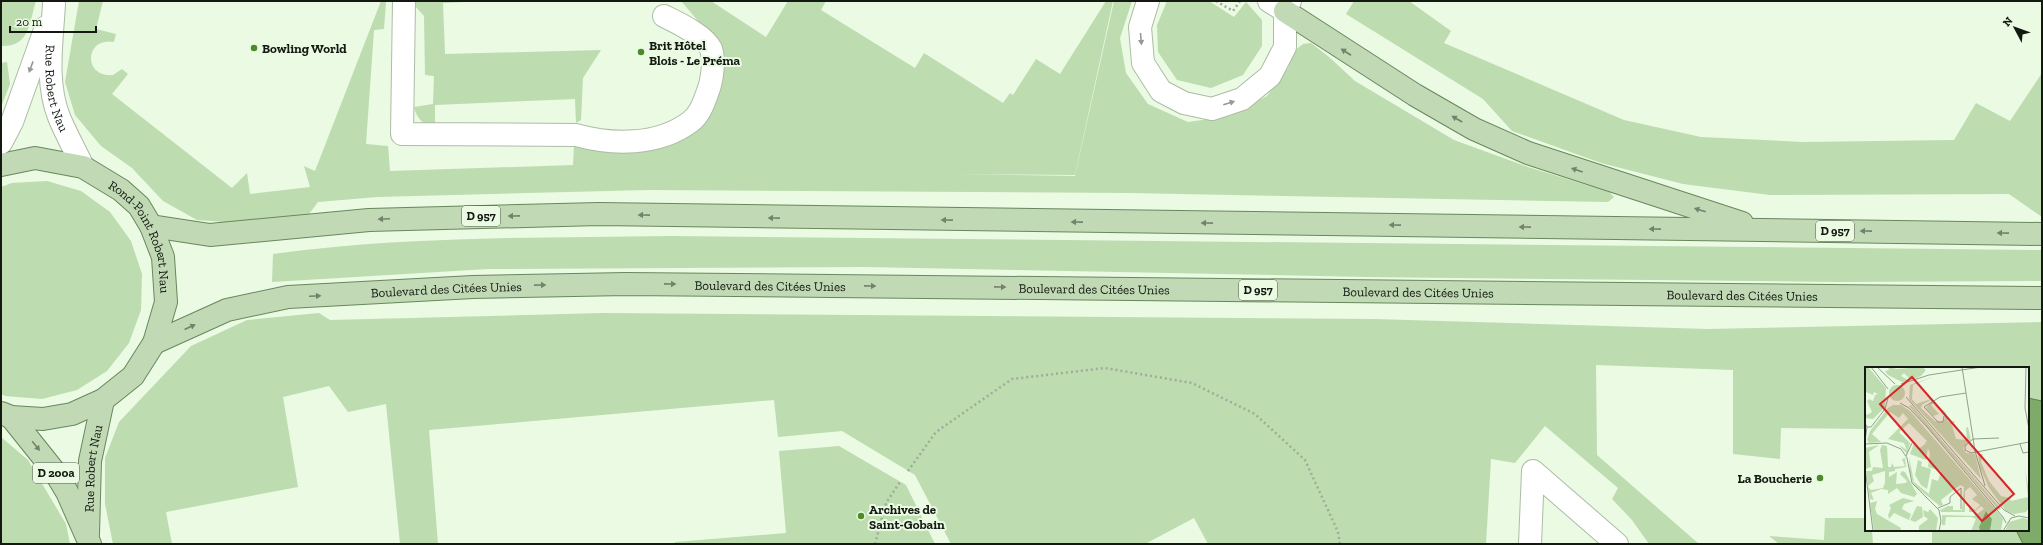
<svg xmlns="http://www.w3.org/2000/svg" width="2043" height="545" font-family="'Zilla Slab',serif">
<rect width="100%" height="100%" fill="#eafae3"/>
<path fill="#bddcb0" d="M 1,1 L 36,1 C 29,23 30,47 1,46 Z
M 79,1 L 103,1 L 96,29 L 116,34 L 114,42 C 85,36 82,78 113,75 L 122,69 L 128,74 L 112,94 L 232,188 L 247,173 L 250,194 L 310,187 L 304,166 L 315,171 L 381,1 L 394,1 L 386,2 L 384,29 L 374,30 L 366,144 L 388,146 L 390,171 L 573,165 L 574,145 L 689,131 L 715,106 L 721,72 L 717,43 L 681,1 L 711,1 L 766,37 L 788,1 L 826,1 L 821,10 L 915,68 L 924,53 L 1003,103 L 1010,93 L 1013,95 L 1036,59 L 1060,74 L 1106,1 L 1113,1 L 1075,175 L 953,174 L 1075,176 L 1114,1 L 1132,1 L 1120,38 L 1126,73 L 1148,104 L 1188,122 L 1230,116 L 1267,96 L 1288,68 L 1294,51 L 1303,44 L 1311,43 L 1329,57 L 1355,81 L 1454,140 L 1528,167 L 1609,192 L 1614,197 L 1608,202 L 1128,193 L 648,190 L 377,197 L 318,202 L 309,214 L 225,222 L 197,220 L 163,201 L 132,168 L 101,146 L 75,115 L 65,82 Z
M 415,1 L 486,1 L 443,3 L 445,54 L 601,50 L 583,78 L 581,120 L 576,123 L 575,99 L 435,105 L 435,129 C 423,123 417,120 414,107 L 433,104 L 434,76 L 425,75 L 424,16 L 415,6 Z
M 1167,1 L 1209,1 L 1234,17 L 1246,2 L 1262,20 L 1262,46 L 1243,75 L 1211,88 L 1177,80 L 1158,52 L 1157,25 Z
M 1354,1 L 1409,1 L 1451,31 L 1444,43 L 1624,120 L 1701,137 L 1803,142 L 1954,140 L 1976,103 L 2010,121 L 2042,73 L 2042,217 L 2009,194 L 1770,195 L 1683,184 L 1601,163 L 1512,131 L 1483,99 L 1346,14 Z
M 7,62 L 10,84 L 1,107 L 1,63 Z
M 47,181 L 81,191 L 110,212 L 131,241 L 142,274 L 141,310 L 129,343 L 107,371 L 77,390 L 42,399 L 5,396 L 1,394 L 1,187 L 12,183 Z
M 672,236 L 2042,250 L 2042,281 L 1841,282 L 1366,277 L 865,267 L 488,269 L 272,282 L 273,254 C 405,236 539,238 672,236 Z
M 319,313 L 330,320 L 603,313 L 1374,319 L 1708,329 L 2042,322 L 2042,401 L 2028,398 L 2028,368 L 1866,368 L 1866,429 L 1781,428 L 1780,459 L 1733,454 L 1733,370 L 1596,365 L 1597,455 L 1699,544 L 1649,544 L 1632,520 L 1612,499 L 1618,488 L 1545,426 L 1515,463 L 1491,459 L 1486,544 L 1208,544 L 1194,518 L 1145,544 L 951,544 L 915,475 L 842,431 L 778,437 L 774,400 L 429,430 L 438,544 L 400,544 L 386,404 L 348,412 L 329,386 L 283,397 L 298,487 L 166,512 L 172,544 L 113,544 L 105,504 L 105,458 L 119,422 L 191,346 L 247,320 Z
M 1,437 L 28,460 L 66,524 L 70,544 L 1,544 Z
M 839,446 L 906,485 L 935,544 L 675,544 L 675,542 L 786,533 L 779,451 Z
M 1825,518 L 1866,518 L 1866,530 L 1872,530 L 1873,544 L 1779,544 L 1769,536 L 1824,540 Z
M 1932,530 L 2016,530 L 2023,544 L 1932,544 Z"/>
<path fill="#7eaa6a" stroke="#5e7e4f" d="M 2028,398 L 2042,401 L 2042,544 L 2023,544 L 2016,530 L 2028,530 Z"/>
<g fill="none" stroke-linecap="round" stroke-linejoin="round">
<defs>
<g id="minor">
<path d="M 404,1 L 402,134 L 576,135 C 612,145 658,146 690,122 C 700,115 704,102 708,91 C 712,81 715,60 711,49 C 704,35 678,23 664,16"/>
<path d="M 1148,1 L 1140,27 L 1143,63 L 1161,91 L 1184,103 L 1212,109 L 1242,99 L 1270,76 L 1285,47 L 1285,11 L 1290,1"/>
<path d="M 1269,1 L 1285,11"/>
<path id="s1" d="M 54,4 C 52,41 45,82 59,117 C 66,134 75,150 83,167"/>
<path d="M 1,143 L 12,122 L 46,27"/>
<path d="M 1530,544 L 1533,471 L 1617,544"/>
</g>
<g id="major">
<path d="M 1285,11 L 1415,95 L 1474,129 L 1528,153 L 1742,223"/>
<path id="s2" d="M 1,165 L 35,158 L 83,167 L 121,190 L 139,206 L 151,226 L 163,257 L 166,302 L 154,343 L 133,376 L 103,400 L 72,414 L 43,419 L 11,417 L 1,413"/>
<path d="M 151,226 L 210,235 L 369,220 L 599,214 L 2042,234"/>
<path id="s3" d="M 154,343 L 227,310 L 288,297 L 473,287 L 626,284 L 2042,298"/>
<path d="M 11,417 L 55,472 L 67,492 L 90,544"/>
<path id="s4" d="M 88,534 L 90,461 L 103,400"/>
</g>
</defs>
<use href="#minor" stroke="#adbca6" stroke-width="24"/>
<use href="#major" stroke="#69875c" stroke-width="24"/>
<path stroke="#a0ac9b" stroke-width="2.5" stroke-dasharray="2 3" stroke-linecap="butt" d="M 1216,1 L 1233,11 L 1240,1
M 908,471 L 936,432 L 1012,379 L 1105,368 L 1192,383 L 1255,414 L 1305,460 L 1338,532 L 1340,544
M 875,544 L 886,503 L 900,482"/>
<use href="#minor" stroke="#fff" stroke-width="22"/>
<use href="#major" stroke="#c1dab5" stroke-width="22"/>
</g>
<defs><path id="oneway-solid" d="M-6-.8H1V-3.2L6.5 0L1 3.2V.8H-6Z"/></defs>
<g fill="#959894">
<use href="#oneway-solid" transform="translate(1141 39) rotate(85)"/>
<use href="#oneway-solid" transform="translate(31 67) rotate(110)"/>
<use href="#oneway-solid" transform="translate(1229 103) rotate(-18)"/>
</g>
<g fill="#73836b">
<use href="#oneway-solid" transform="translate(1346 52) rotate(-147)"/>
<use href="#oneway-solid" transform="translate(1457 119) rotate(-150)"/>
<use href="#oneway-solid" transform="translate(1577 170) rotate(-161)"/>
<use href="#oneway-solid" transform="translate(1700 210) rotate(-162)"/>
<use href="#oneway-solid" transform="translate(644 215) rotate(-179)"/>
<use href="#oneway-solid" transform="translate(514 216) rotate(179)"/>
<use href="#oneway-solid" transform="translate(774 218) rotate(-179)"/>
<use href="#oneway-solid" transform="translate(384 219) rotate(178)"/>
<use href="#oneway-solid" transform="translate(947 220) rotate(-179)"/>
<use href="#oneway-solid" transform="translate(1077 222) rotate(-179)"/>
<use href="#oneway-solid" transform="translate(1207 223) rotate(-179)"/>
<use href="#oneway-solid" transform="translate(1395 225) rotate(-179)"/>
<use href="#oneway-solid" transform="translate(1525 227) rotate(-179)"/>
<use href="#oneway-solid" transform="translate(1655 229) rotate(-179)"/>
<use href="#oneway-solid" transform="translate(1866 231) rotate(-179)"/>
<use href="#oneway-solid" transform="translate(2003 233) rotate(-179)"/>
<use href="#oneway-solid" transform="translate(670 284) rotate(1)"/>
<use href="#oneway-solid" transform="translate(540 285) rotate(-1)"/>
<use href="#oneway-solid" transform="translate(870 286) rotate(1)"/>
<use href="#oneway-solid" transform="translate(1000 287) rotate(1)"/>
<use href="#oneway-solid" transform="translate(315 296) rotate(-3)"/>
<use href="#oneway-solid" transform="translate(190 327) rotate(-25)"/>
<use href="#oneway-solid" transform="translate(36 446) rotate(51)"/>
</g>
<g fill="#4e8a29" stroke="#eafae3" stroke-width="1.5">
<circle cx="254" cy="48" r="4"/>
<circle cx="641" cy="52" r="4"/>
<circle cx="1820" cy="478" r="4"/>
<circle cx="861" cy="516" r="4"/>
</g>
<g text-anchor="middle" stroke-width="4" stroke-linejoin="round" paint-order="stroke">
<g fill="#eafae3" stroke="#545c50" stroke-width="1">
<rect x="462" y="206" width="38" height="20" rx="3"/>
<rect x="1816" y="221" width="38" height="20" rx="3"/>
<rect x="1239" y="280" width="38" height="20" rx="3"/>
<rect x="33" y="463" width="46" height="20" rx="3"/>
</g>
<g font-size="12" font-weight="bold" fill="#131911">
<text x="481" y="220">D 957</text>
<text x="1835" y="235">D 957</text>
<text x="1258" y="294">D 957</text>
<text x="56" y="477">D 200a</text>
</g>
<g font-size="13" font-weight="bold" fill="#131911" stroke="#eafae3" text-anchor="start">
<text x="649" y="50">Brit Hôtel<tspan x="649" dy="15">Blois - Le Préma</tspan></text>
<text x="262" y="53">Bowling World</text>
<text x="1812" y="483" text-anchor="end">La Boucherie</text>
<text x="869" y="514">Archives de<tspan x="869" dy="15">Saint-Gobain</tspan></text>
</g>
<g font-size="13" fill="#131911" stroke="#eafae3">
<text dy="5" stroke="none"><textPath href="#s1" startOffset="85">Rue Robert Nau</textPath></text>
<text dy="5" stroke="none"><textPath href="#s2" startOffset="180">Rond-Point Robert Nau</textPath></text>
<text dy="5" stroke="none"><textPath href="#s3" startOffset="625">Boulevard des Citées Unies</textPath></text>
<text dy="5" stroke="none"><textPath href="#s3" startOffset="949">Boulevard des Citées Unies</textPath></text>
<text dy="5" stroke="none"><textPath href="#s3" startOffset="301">Boulevard des Citées Unies</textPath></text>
<text dy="5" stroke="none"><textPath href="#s3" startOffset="1273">Boulevard des Citées Unies</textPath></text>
<text dy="5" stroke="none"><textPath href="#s3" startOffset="1597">Boulevard des Citées Unies</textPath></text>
<text dy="5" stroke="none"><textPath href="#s4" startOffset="66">Rue Robert Nau</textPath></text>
</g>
</g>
<g transform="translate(1865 367)">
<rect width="164" height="164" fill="#eafae3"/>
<path d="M 0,0 L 3,0 L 21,21 L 20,40 L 8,52 L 0,51 L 0,44 L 2,48 L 7,45 L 2,34 L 4,32 L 8,34 L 10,28 L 13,27 L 9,25 L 8,28 L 1,25 L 0,28 ZM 23,0 L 32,2 L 57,0 L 61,3 L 56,9 L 46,13 L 39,6 L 36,9 L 43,13 L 39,16 L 23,8 L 20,4 L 24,3 ZM 70,9 L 48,18 L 47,32 L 51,37 L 69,31 L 57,38 L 56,41 L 70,54 L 78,55 L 81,48 L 69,36 L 66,38 L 74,47 L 68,49 L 61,41 L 68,33 L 81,46 L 83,55 L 90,54 L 87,58 L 91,72 L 102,73 L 101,61 L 103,60 L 106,73 L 98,81 L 101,86 L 110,87 L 116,112 L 44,32 L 45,18 ZM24 26a8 8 0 1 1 16 0a8 8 0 1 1-16 0ZM 36,38 L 45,44 L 138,151 L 136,164 L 125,164 L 127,152 L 122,144 L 114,160 L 116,164 L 106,164 L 111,152 L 107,150 L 81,150 L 80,158 L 77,158 L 77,148 L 109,149 L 119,142 L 116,139 L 109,145 L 104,145 L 104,138 L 110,143 L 115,138 L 107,132 L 112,128 L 105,120 L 100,124 L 100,145 L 76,145 L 75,143 L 83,139 L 88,139 L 88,143 L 97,143 L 99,120 L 95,118 L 76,133 L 78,138 L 75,139 L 51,120 L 48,116 L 45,105 L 44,90 L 49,115 L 64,127 L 67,112 L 73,114 L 76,104 L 63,100 L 65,86 L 60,76 L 62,74 L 44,56 L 34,65 L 45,76 L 42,87 L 34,78 L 42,83 L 39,76 L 23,72 L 43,52 L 38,46 L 34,51 L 25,45 L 7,67 L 16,75 L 4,76 L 2,73 L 5,64 L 23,41 L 28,38 ZM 46,38 L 49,41 L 136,142 L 134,143 L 122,129 L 44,39 ZM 49,76 L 55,81 L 60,77 L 63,80 L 61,93 L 45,87 ZM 14,78 L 4,85 L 6,100 L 1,102 L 0,81 ZM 17,78 L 22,79 L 23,100 L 26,100 L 27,96 L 29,100 L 40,99 L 37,92 L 40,91 L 41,100 L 30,102 L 30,104 L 24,105 L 24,110 L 32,105 L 31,117 L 41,116 L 42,114 L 35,107 L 37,104 L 40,105 L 52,127 L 49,130 L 36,126 L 32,121 L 23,127 L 23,123 L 16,122 L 6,126 L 9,133 L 5,132 L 3,120 L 6,123 L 18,121 L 20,116 L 20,104 L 7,108 L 9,114 L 3,119 L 1,104 L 7,104 L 8,100 L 18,101 L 15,83 ZM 118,87 L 116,95 L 124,114 L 136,129 L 145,131 L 146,134 L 163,130 L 160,102 L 164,124 L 164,141 L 161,145 L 149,147 L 141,144 L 124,121 L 115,100 L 113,88 ZM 53,93 L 57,95 L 56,99 L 66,102 L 62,122 L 56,118 L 50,108 ZM 38,131 L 49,134 L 39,137 L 37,142 L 46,147 L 44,153 L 29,146 L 24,152 L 23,148 L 26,141 L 24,138 ZM 12,134 L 10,142 L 12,147 L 36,161 L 35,164 L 9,164 L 5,136 ZM 52,139 L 57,140 L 58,150 L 50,155 L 45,153 ZM 65,142 L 73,151 L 71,164 L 54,164 L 54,159 L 63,152 L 59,149 L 58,143 L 63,145 ZM 158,151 L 164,153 L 164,164 L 140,164 L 144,155 Z" fill="#bddcb0"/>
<path d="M 121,144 L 127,152 L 125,164 L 115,164 L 114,160 Z" fill="#7eaa6a"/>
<path fill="none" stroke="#94a08f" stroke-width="1" d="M 6,0 L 23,22M 12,0 L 30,17M 97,0 L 110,84M 161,0 L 160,41 L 164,62M 36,17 L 64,8 L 116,0M 41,30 L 139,143 L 150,149M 35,36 L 44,41 L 62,60 L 138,150 L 141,156M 79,49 L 78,55 L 73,55 L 59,40 L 75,30 L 101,26M 0,56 L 2,60 L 6,60 L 20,42 L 23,31M 134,71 L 108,72 L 100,79 L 100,83 L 106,86 L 164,75M 0,74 L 2,60M 0,77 L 22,76 L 36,82 L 42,91 L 47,116 L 74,143 L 76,154 L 74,164M 155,77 L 158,86 L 164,85M 110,84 L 120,119M 41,89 L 47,76M 0,101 L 8,164M 73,141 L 85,136 L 85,130 L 96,121 L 96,142M 138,164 L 146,151 L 154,149 L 164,151"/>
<path fill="#d62828" fill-opacity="0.15" stroke="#d62828" stroke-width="2" d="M 47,10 L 149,127 L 117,154 L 15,37 Z"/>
<rect width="164" height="164" fill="none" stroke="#131911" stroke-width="2"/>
</g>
<rect width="2043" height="545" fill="none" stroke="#131911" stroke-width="4"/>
<g transform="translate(2015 28) rotate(311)" stroke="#eafae3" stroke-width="3" paint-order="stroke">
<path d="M0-3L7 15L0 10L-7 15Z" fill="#131911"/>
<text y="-6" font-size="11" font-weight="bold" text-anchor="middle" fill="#131911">N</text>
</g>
<path d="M10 26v6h86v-6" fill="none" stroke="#131911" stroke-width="2"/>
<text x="16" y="26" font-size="12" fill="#131911" stroke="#eafae3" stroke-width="3" paint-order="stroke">20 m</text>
</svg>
